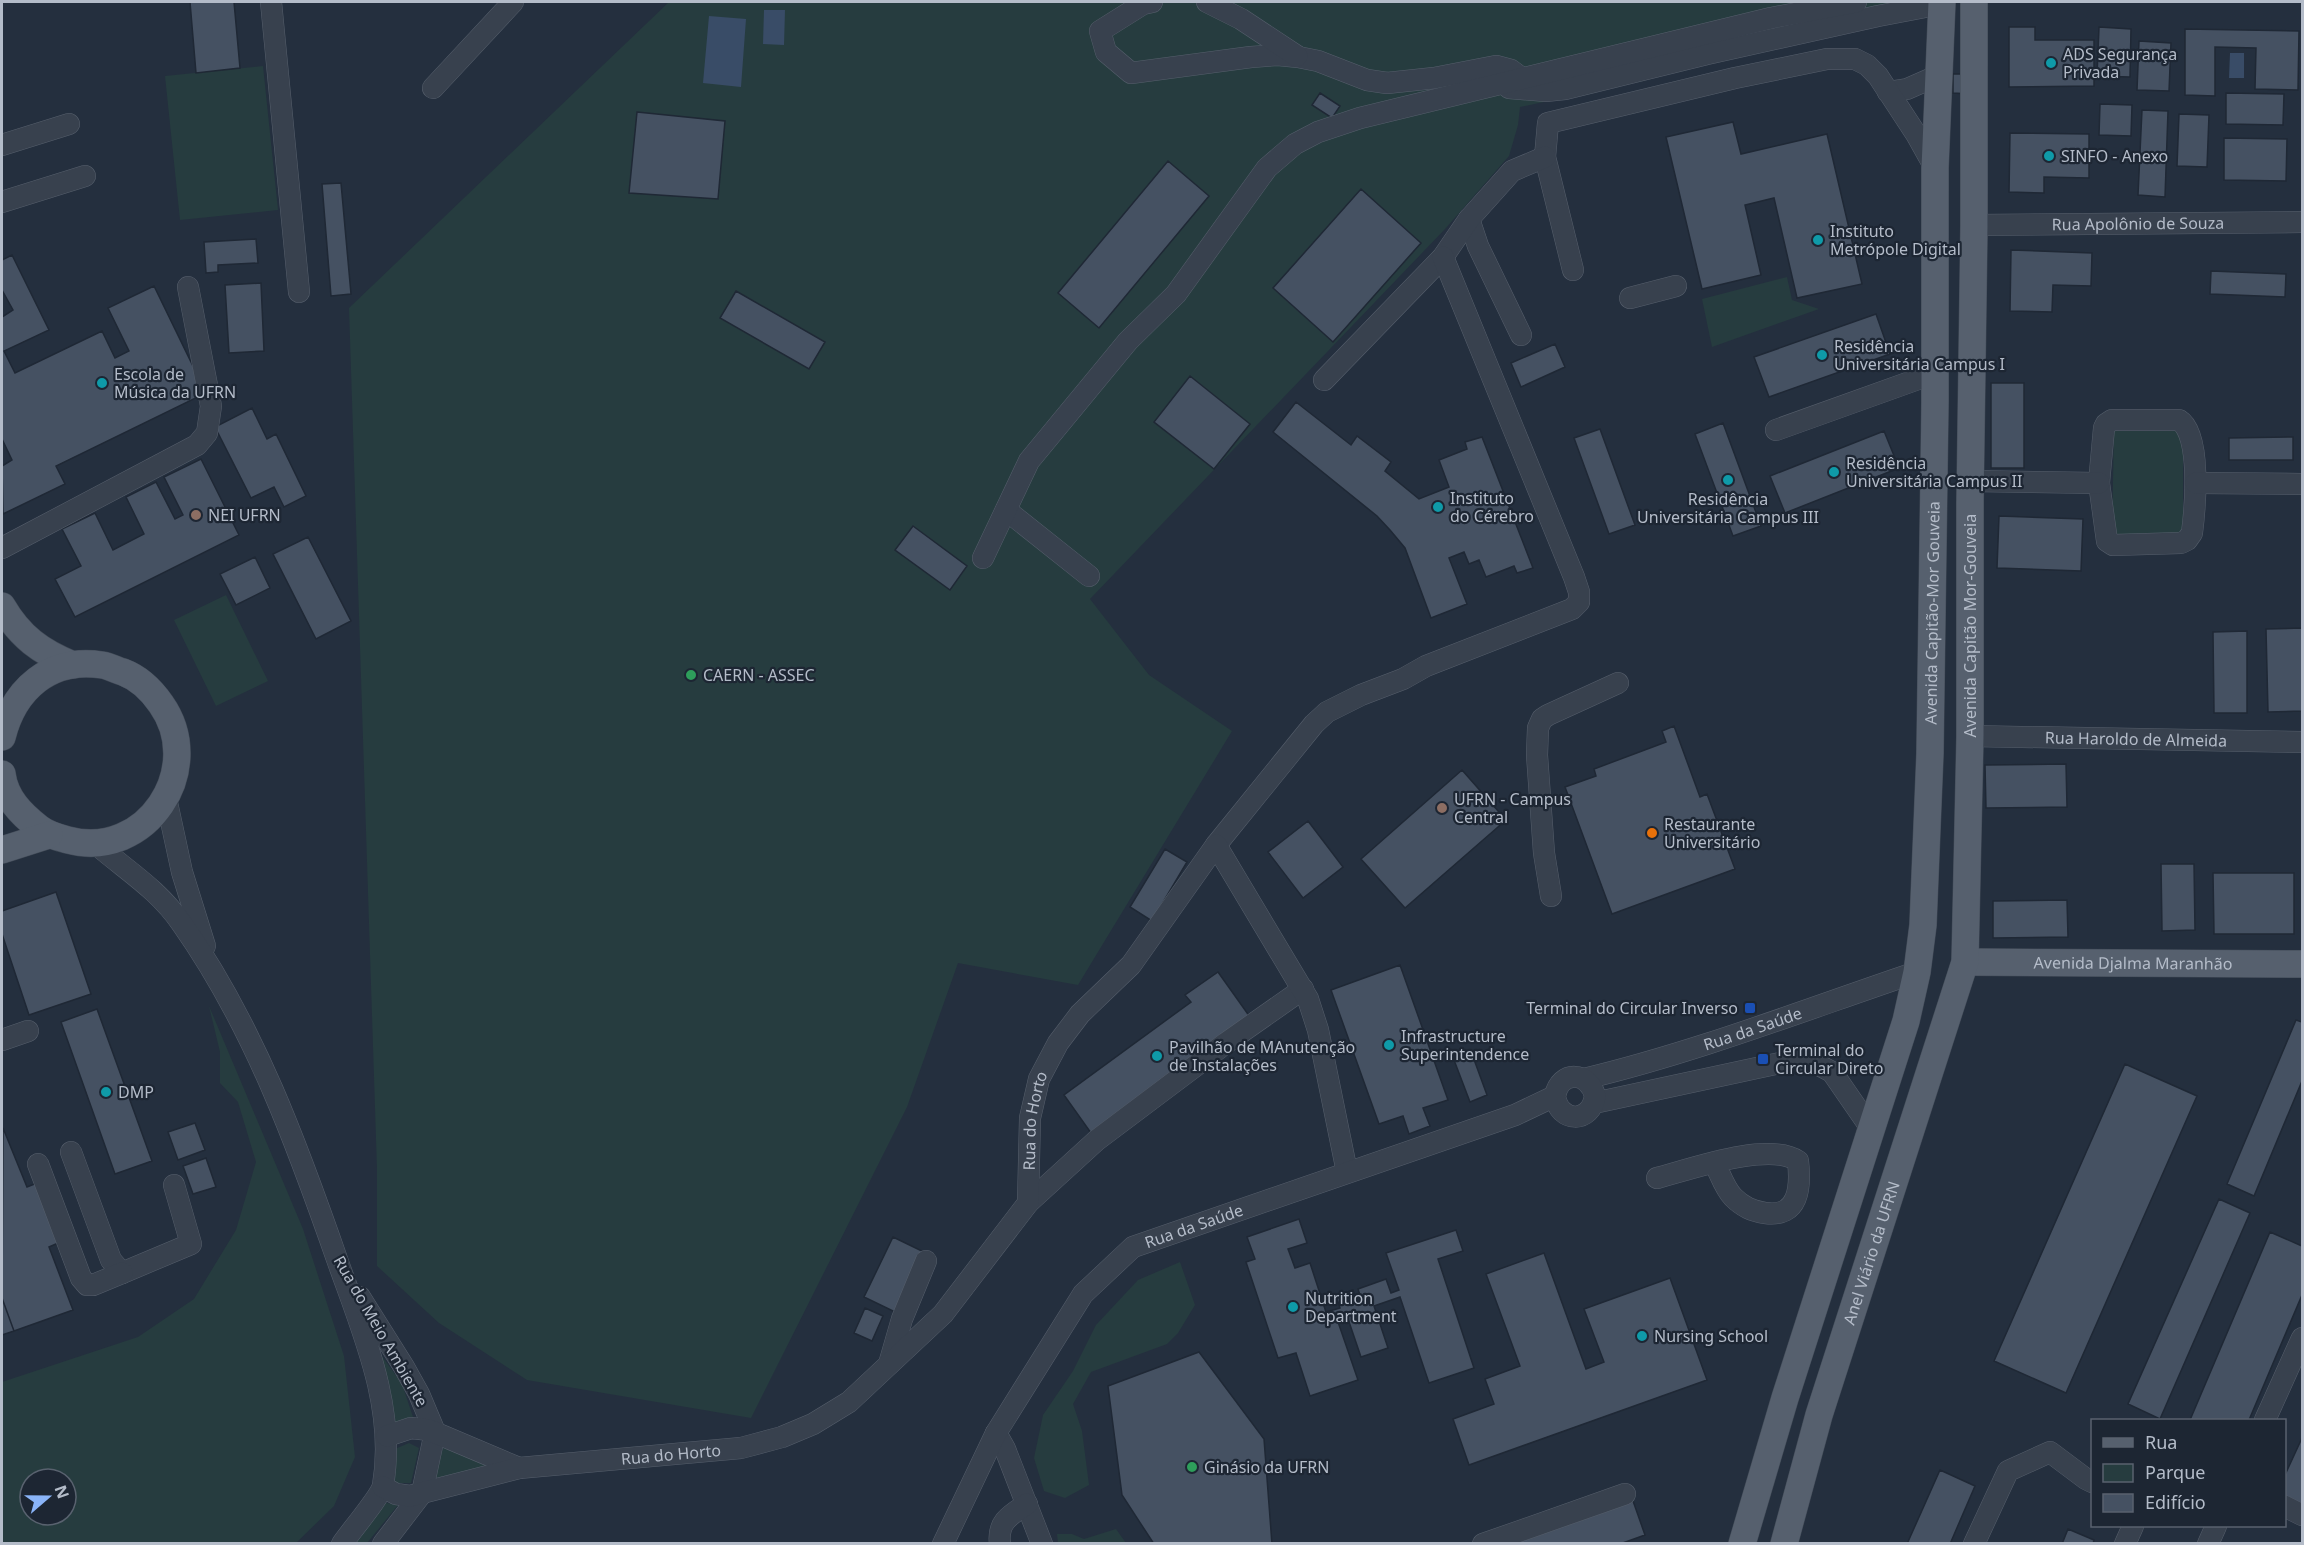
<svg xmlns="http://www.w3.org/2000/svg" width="2304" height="1545" font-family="'Noto Sans',sans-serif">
<rect width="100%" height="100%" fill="#242f3e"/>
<path fill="#263c3f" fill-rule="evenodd" d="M 669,2 L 1895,2 L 1897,15 L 1646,80 L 1520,107 L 1518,125 L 1509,156 L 1445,229 L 1090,599 L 1149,675 L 1232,731 L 1078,985 L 958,963 L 907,1107 L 751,1418 L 527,1380 L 439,1323 L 377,1266 L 377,1169 L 349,308 Z
M 263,66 L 278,210 L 180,220 L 165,76 Z
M 1787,277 L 1792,300 L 1819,309 L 1712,347 L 1702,299 Z
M 2114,424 L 2183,427 L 2183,538 L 2112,539 Z
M 226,595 L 268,681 L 216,706 L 174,620 Z
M 209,1006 L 303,1229 L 344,1356 L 355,1457 L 334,1506 L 296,1543 L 2,1543 L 2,1382 L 138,1337 L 194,1299 L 236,1230 L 256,1162 L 238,1102 L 220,1083 L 220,1052 ZM 30,1479 L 66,1479 L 66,1515 L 30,1515 Z
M 1180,1262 L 1195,1305 L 1178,1333 L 1167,1344 L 1091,1372 L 1073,1404 L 1082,1431 L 1089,1485 L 1065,1498 L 1044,1491 L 1034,1458 L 1043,1415 L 1073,1371 L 1096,1325 L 1138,1280 Z
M 379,1352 L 402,1384 L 414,1420 L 394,1423 Z
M 409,1443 L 419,1448 L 411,1483 L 392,1483 L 395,1449 Z
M 443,1448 L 506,1468 L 435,1478 Z
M 381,1502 L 398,1505 L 367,1543 L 350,1544 Z
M 1116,1529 L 1126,1543 L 1058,1543 L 1057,1534 L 1072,1534 L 1084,1539 Z"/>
<path fill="#394c67" d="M 764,10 L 785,10 L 784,45 L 763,44 Z
M 709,16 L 746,19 L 741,87 L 703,83 Z
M 2230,53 L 2244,53 L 2244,78 L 2229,78 Z"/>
<path fill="#455162" stroke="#1f2835" stroke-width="1.5" d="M 190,2 L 234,2 L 240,68 L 196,73 Z
M 2009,27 L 2035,27 L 2035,40 L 2094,40 L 2094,86 L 2009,87 Z
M 2099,27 L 2131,29 L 2130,77 L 2097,76 Z
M 2185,29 L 2299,31 L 2298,90 L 2255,89 L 2256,48 L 2215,47 L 2215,96 L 2185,95 Z
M 2139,41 L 2171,43 L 2169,91 L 2137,90 Z
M 1953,74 L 1970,74 L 1970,94 L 1953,93 Z
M 1320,93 L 1340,106 L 1332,118 L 1312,105 Z
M 2226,93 L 2284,94 L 2283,125 L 2226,124 Z
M 2100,104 L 2132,105 L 2131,136 L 2099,135 Z
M 2142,110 L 2168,111 L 2165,197 L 2138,195 Z
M 637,112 L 725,121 L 718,199 L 629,193 Z
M 2179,114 L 2209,115 L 2207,167 L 2177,166 Z
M 1733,122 L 1741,154 L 1827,134 L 1862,284 L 1797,298 L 1774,198 L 1745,205 L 1761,275 L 1702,289 L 1666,137 Z
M 2010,133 L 2089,134 L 2089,178 L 2044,177 L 2044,193 L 2009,192 Z
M 2224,138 L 2287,139 L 2286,181 L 2224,180 Z
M 1168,161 L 1209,196 L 1099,328 L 1058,293 Z
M 341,183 L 351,294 L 331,296 L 322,184 Z
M 1361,189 L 1421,243 L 1333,342 L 1273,288 Z
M 256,239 L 258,263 L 218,265 L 218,272 L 206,273 L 204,242 Z
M 2011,250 L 2092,253 L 2091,286 L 2053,285 L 2052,312 L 2010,311 Z
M 12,255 L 49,330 L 4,351 L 15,373 L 102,331 L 115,358 L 129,351 L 108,308 L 154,286 L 206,393 L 56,466 L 65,484 L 3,514 L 2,466 L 12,460 L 2,439 L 2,317 L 13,310 L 2,290 L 2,260 Z
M 2211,271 L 2286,274 L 2285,297 L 2210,294 Z
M 261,283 L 264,351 L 229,353 L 225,285 Z
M 736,291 L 825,342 L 809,369 L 720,318 Z
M 1876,314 L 1890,354 L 1769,397 L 1754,357 Z
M 1555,344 L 1565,367 L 1521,387 L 1511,363 Z
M 1190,376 L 1250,424 L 1214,469 L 1154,422 Z
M 1991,383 L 2024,383 L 2024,468 L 1991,468 Z
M 1296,402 L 1351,445 L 1357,436 L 1391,462 L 1385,471 L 1419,499 L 1449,487 L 1439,460 L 1467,449 L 1465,442 L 1482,437 L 1533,568 L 1517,573 L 1514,566 L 1486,577 L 1479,560 L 1469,564 L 1464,552 L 1449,558 L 1467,604 L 1431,618 L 1405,548 L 1390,530 L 1377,516 L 1273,432 Z
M 252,408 L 267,439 L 276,434 L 306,496 L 284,507 L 274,487 L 251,498 L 215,427 Z
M 1723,423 L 1761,526 L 1733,536 L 1695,434 Z
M 1600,429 L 1635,525 L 1609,534 L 1574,438 Z
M 1884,431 L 1899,468 L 1785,513 L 1770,476 Z
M 2293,437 L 2293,460 L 2229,460 L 2229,438 Z
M 201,459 L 239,535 L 75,617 L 55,579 L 81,566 L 62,529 L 95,513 L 113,550 L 144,534 L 126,497 L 156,482 L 175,519 L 183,515 L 164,477 Z
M 1999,516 L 2083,519 L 2081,571 L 1997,568 Z
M 913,526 L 967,566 L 950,590 L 895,550 Z
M 308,537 L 351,621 L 316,639 L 273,554 Z
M 255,557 L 270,588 L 236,605 L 220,574 Z
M 2302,628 L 2302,711 L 2268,712 L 2266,629 Z
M 2247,631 L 2247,713 L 2214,713 L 2213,632 Z
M 1674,726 L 1700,797 L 1707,794 L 1735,869 L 1612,914 L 1565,787 L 1596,776 L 1594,769 L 1666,742 L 1662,731 Z
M 2066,764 L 2067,807 L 1986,808 L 1985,765 Z
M 1462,770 L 1506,820 L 1405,908 L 1361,859 Z
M 1308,821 L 1343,867 L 1303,898 L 1268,852 Z
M 1165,849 L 1187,862 L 1152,921 L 1130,907 Z
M 2161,864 L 2194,864 L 2195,930 L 2162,931 Z
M 2213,873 L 2294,873 L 2294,934 L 2214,934 Z
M 56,892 L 91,994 L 29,1015 L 2,934 L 2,911 Z
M 2067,900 L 2068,937 L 1993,938 L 1993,901 Z
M 1400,965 L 1448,1100 L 1423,1108 L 1430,1126 L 1409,1134 L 1403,1116 L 1379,1124 L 1331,990 Z
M 1218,972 L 1250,1017 L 1091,1133 L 1064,1095 L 1191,1002 L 1185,995 Z
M 97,1009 L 152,1161 L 115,1174 L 61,1022 Z
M 2296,1020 L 2302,1022 L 2302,1081 L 2254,1196 L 2227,1184 Z
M 1472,1054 L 1487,1095 L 1470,1102 L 1454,1060 Z
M 2125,1064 L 2197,1096 L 2066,1393 L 1994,1361 Z
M 195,1123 L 205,1150 L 178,1160 L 168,1132 Z
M 3,1128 L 27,1187 L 42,1181 L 63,1241 L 49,1247 L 73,1310 L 14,1331 L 2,1298 Z
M 206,1158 L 216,1187 L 193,1194 L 183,1166 Z
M 2219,1199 L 2250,1213 L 2160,1419 L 2128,1404 Z
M 1299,1219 L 1307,1243 L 1288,1249 L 1295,1268 L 1310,1263 L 1326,1312 L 1340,1308 L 1336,1296 L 1353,1290 L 1357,1303 L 1362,1301 L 1358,1289 L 1386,1279 L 1391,1293 L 1399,1290 L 1386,1253 L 1456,1230 L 1463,1251 L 1438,1259 L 1474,1368 L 1429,1383 L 1400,1297 L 1374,1306 L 1388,1348 L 1361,1357 L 1347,1316 L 1337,1319 L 1358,1380 L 1310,1396 L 1296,1353 L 1278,1358 L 1246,1262 L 1255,1259 L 1247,1237 Z
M 2270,1232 L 2302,1246 L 2302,1295 L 2249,1420 L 2190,1420 Z
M 893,1237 L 924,1252 L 895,1312 L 864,1297 Z
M 1544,1253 L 1586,1369 L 1604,1362 L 1584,1309 L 1670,1278 L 1707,1380 L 1469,1465 L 1453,1419 L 1494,1404 L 1485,1379 L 1520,1366 L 1486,1274 Z
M 2,1298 L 14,1331 L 2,1335 Z
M 865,1308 L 883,1316 L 872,1341 L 854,1333 Z
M 1199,1352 L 1264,1439 L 1272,1544 L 1154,1544 L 1122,1495 L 1108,1386 Z
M 2302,1438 L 2302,1504 L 2284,1496 L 2284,1477 Z
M 1940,1470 L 1975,1486 L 1950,1544 L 1907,1544 Z
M 1632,1498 L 1645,1535 L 1620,1544 L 1502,1544 Z
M 2068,1529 L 2094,1540 L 2093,1544 L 2062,1544 Z"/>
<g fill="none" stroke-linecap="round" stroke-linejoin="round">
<defs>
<g id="minor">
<path d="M 271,2 L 299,292"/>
<path d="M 1152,2 L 1143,4 L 1100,31 L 1106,52 L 1131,73 L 1251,57 L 1278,55 L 1298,57 L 1318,61 L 1367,80 L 1387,83 L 1434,78 L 1496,66 L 1511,70 L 1523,79 L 1524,86"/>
<path d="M 1207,2 L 1241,19 L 1297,56"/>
<path d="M 433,88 L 513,2"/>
<path d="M 1509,88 L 1546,91 L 1565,89 L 1707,54 L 1878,16 L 1941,4"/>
<path d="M 1888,92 L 1907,89 L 1939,75"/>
<path d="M 2,145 L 69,124"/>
<path d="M 2,202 L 85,176"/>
<path d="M 1469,219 L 1478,246 L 1521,335"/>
<path id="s1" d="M 1974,225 L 2302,222"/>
<path d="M 1573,270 L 1545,157 L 1548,123 L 1735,78 L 1827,59 L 1855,59 L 1867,65 L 1878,76 L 1916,134 L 1935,168"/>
<path d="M 1630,298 L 1676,286"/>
<path d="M 1324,380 L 1443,257 L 1469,219 L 1512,171 L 1545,157"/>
<path d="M 2112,420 L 2179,420 C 2202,434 2195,509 2192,533 L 2187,540 L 2181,543 L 2113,545 L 2107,541 L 2099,483 L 2104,428 L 2106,424 Z"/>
<path d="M 1776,430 L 1935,373"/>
<path d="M 1970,481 L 2099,483"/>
<path d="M 2196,483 L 2302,484"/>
<path d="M 1006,510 L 1089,576"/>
<path d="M 2,548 L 197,445 L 207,433 L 211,406 L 188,287"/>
<path d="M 983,558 L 1029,461 L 1128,341 L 1176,294 L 1267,168 L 1295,144 L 1318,132 L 1360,118 L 1771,18 L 1856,2"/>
<path id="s2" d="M 1970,736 L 2302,742"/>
<path d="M 166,798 L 182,872 L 205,946"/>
<path d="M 96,844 C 127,871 158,889 182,924 C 254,1026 298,1147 339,1265 C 364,1335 396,1409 383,1485 C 381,1496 350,1532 342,1544"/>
<path d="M 1216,845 L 1314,724 L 1327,712 L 1361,695 L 1403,679 L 1426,666 L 1572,609 L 1579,602 L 1579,592 L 1574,577 L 1443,257"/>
<path d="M 1551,896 L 1544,853 L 1537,755 L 1538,728 L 1542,719 L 1548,715 L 1618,683"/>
<path d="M 2,1040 L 28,1031"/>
<path id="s3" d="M 1584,1079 C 1697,1052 1807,1009 1917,972"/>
<path d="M 1594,1103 L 1799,1059 L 1813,1062 L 1832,1072 L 1872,1130"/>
<path d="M 71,1152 L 111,1260 L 122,1273 L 191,1244 L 174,1185"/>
<path d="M 38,1164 L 81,1278 L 87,1285 L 93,1285 L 122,1273"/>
<path d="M 1657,1178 C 1691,1169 1769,1141 1798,1161 C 1801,1187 1799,1218 1765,1213 C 1752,1211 1743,1207 1733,1197 C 1725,1189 1720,1174 1715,1164"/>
<path d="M 1028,1203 L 1097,1140 L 1226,1043 L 1303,989"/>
<path d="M 360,1297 L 404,1367 L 419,1394 L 435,1432 L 422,1493 L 383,1544"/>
<path d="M 889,1364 L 902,1319 L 926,1261"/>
<path d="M 2265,1420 L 2302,1338"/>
<path d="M 996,1433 L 1005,1449 L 1042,1544"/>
<path d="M 387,1436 L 411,1428 L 429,1430 L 519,1468"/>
<path id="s4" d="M 383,1487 L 396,1494 L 410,1496 L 519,1468 L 741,1448 L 782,1437 L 813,1424 L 849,1402 L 943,1314 L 1028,1203 L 1030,1118 L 1039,1079 L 1058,1043 L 1080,1014 L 1131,965 L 1216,845 L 1308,999 L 1318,1030 L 1347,1172"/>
<path d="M 2284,1506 L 2302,1515"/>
<path id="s5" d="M 943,1544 L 996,1433 L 1083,1294 L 1133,1247 L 1515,1115 L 1555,1096 C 1560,1070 1589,1071 1595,1096 C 1591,1124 1559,1123 1555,1096"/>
<path d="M 1000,1544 C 997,1522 1010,1515 1027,1504"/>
<path d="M 1483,1544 L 1625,1494"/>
<path d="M 1974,1544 L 2008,1471 L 2050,1452 L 2086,1479 L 2092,1482"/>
<path d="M 2125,1544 L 2133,1526"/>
<path d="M 2208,1544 L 2216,1526"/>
</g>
<g id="major">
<path d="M 2,606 C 20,637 41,652 73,665"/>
<path d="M 2,737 C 14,689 50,657 102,665 C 109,666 116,670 123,672 C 139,678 152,691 161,704 C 207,769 146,861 68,840 C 57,837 48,835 39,828 C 21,814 5,798 2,774"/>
<path d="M 2,850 L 49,835"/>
<path id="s6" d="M 1965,962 L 2302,964"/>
<path id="s7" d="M 1742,1544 L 1785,1398 L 1906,1021 L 1917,972 L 1923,925 L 1930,753 L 1935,402 L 1935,168 L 1942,2"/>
<path id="s8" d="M 1784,1544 L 1819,1415 L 1965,962 L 1970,736 L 1970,502 L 1974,225 L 1974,2"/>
</g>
</defs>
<use href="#minor" stroke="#565f6c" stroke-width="22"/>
<use href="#major" stroke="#414a57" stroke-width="28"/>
<use href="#minor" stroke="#38414e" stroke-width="21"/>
<use href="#major" stroke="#56606e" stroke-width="27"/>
</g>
<g fill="#0f9aa8" stroke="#1d2633" stroke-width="2">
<circle cx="2051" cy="63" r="6"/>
<circle cx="2049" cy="156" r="6"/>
<circle cx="1818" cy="240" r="6"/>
<circle cx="1822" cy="355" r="6"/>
<circle cx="102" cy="383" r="6"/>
<circle cx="1834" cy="472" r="6"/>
<circle cx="1728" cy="480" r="6"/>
<circle cx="1438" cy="507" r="6"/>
<circle cx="1389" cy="1045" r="6"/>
<circle cx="1157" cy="1056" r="6"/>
<circle cx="106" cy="1092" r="6"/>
<circle cx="1293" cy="1307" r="6"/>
<circle cx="1642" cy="1336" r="6"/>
</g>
<g fill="#8d6e63" stroke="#1d2633" stroke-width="2">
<circle cx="196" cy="515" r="6"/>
<circle cx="1442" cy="808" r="6"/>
</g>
<g fill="#2e9e5b" stroke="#1d2633" stroke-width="2">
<circle cx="691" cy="675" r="6"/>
<circle cx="1192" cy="1467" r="6"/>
</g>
<circle fill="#e8710a" stroke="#1d2633" stroke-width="2" cx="1652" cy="833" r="6"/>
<g fill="#1a4fb4" stroke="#1d2633" stroke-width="2">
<rect x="1744" y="1002" width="12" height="12" rx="3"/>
<rect x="1757" y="1053" width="12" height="12" rx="3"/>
</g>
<g text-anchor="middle" stroke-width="4.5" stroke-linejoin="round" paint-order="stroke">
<g font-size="16" fill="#b4bcc9" stroke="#1d2633" text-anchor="start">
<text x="2063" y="60">ADS Segurança<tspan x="2063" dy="18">Privada</tspan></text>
<text x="2061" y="162">SINFO - Anexo</text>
<text x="1830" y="237">Instituto<tspan x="1830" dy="18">Metrópole Digital</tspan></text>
<text x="1834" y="352">Residência<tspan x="1834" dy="18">Universitária Campus I</tspan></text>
<text x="114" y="380">Escola de<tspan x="114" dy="18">Música da UFRN</tspan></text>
<text x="1846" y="469">Residência<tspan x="1846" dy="18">Universitária Campus II</tspan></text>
<text x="1450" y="504">Instituto<tspan x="1450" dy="18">do Cérebro</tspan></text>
<text x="1728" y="505" text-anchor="middle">Residência<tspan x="1728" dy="18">Universitária Campus III</tspan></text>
<text x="208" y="521">NEI UFRN</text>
<text x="703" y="681">CAERN - ASSEC</text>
<text x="1454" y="805">UFRN - Campus<tspan x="1454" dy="18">Central</tspan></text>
<text x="1664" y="830">Restaurante<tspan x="1664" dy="18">Universitário</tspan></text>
<text x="1738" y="1014" text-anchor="end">Terminal do Circular Inverso</text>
<text x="1401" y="1042">Infrastructure<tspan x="1401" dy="18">Superintendence</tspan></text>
<text x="1169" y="1053">Pavilhão de MAnutenção<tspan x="1169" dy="18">de Instalações</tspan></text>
<text x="1775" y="1056">Terminal do<tspan x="1775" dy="18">Circular Direto</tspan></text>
<text x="118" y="1098">DMP</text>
<text x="1305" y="1304">Nutrition<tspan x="1305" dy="18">Department</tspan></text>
<text x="1654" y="1342">Nursing School</text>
<text x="1204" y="1473">Ginásio da UFRN</text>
</g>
<g font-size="16" fill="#b4bcc9" stroke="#1d2633">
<text dy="6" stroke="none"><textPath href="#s1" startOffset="164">Rua Apolônio de Souza</textPath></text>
<text dy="6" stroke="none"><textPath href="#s7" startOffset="958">Avenida Capitão-Mor Gouveia</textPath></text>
<text dy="6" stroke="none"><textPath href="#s8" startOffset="946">Avenida Capitão Mor-Gouveia</textPath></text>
<text dy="6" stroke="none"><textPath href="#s2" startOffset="166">Rua Haroldo de Almeida</textPath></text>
<text dy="6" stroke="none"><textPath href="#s6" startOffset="168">Avenida Djalma Maranhão</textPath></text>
<text dy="6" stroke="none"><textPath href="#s3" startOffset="176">Rua da Saúde</textPath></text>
<text dy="6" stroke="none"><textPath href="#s4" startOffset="834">Rua do Horto</textPath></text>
<text dy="6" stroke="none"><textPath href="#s5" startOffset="420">Rua da Saúde</textPath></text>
<text dy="6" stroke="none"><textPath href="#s8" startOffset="304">Anel Viário da UFRN</textPath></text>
<text transform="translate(381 1331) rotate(60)" y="6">Rua do Meio Ambiente</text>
<text dy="6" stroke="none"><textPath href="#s4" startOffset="294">Rua do Horto</textPath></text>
</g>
</g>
<rect width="2304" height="1545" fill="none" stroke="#b4bcc9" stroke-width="6"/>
<rect x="2091" y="1419" width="195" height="108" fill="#1d2633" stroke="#59626f" stroke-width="1.5"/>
<rect x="2103" y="1438" width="30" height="9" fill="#56606e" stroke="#59626f" stroke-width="1.5"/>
<text x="2145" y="1449" font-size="18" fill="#b4bcc9">Rua</text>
<rect x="2103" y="1464" width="30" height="18" fill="#263c3f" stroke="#59626f" stroke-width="1.5"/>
<text x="2145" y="1479" font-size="18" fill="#b4bcc9">Parque</text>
<rect x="2103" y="1494" width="30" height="18" fill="#455162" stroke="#59626f" stroke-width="1.5"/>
<text x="2145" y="1509" font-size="18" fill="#b4bcc9">Edifício</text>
<g transform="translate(48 1497) rotate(70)"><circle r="28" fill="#1d2633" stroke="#59626f" stroke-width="1.5"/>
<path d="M0-4.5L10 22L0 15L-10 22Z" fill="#8ab4f8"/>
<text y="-9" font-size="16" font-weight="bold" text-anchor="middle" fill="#b4bcc9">N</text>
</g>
</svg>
